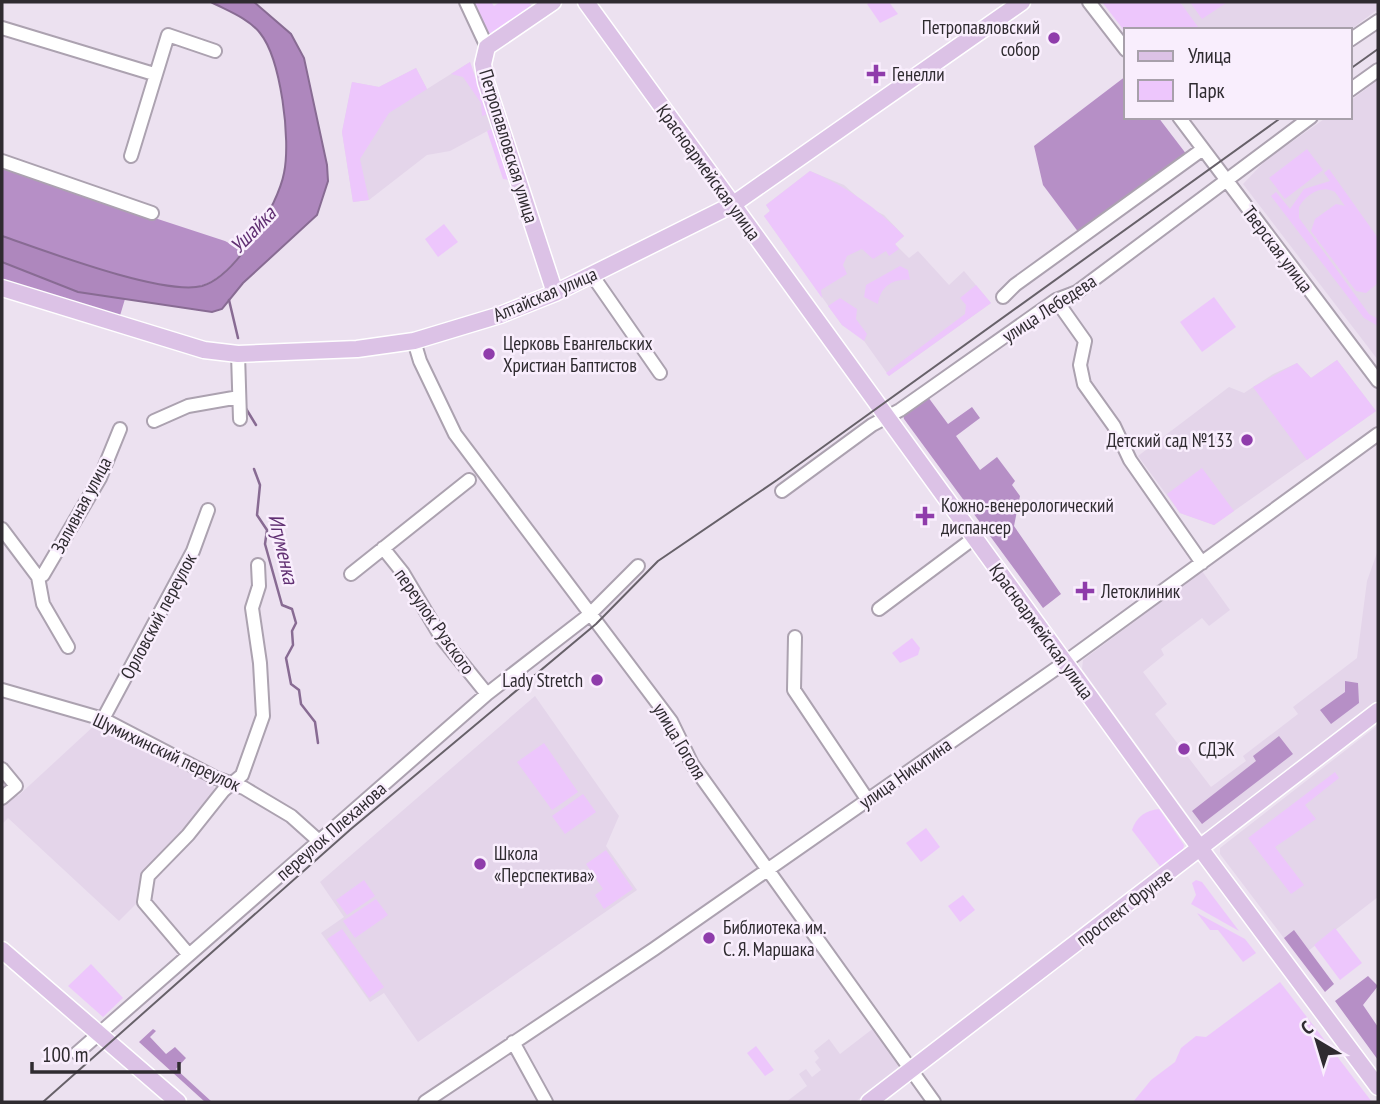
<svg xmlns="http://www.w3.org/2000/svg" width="1380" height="1104" font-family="'PT Sans Narrow',sans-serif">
<rect width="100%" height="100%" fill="#ece1f0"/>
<path fill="#e4d5ea" d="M 1180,2 L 1378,2 L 1378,9 L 1350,30 L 1198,30 Z
M 470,62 L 493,128 L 450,151 L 427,155 L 369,200 L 353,202 L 342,132 L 352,82 L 379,87 L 416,68 L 427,89 Z
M 1378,80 L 1378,360 L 1243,184 L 1266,160 L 1327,117 L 1350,117 L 1350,101 Z
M 810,171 L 844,185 L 870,208 L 884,215 L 904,236 L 895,244 L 909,258 L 918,251 L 949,285 L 964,271 L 991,303 L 889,376 L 862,338 L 842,325 L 764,216 L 770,211 L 766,205 Z
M 1337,360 L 1376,411 L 1214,525 L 1180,513 L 1138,456 L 1229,387 L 1244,393 L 1273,374 L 1297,363 L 1311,378 Z
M 1378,550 L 1378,703 L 1209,832 L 1201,833 L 1082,669 L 1083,660 L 1202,571 L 1230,610 L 1209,626 L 1202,618 L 1161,649 L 1164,655 L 1143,672 L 1167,704 L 1155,714 L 1211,787 L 1246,761 L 1243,756 L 1298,714 L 1293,707 L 1357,658 L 1367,581 Z
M 535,696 L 619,816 L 606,846 L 637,890 L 418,1042 L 384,993 L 370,1002 L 321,933 L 344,917 L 320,882 Z
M 96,724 L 212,779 L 216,795 L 146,869 L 138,902 L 119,921 L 8,818 L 2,824 L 2,779 L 18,796 Z
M 1378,725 L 1378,897 L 1299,958 L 1220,854 L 1220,848 Z
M 875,1027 L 902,1065 L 899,1068 L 855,1102 L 786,1102 L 807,1086 L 799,1074 L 806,1069 L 812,1077 L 821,1070 L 815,1062 L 819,1058 L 814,1051 L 829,1039 L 840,1054 Z"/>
<path fill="#edc6fc" d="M 471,2 L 491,2 L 494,6 L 500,2 L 529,2 L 532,7 L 487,37 Z
M 870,2 L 889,2 L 898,14 L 880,23 L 867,4 Z
M 1102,2 L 1180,2 L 1198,27 L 1126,30 L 1126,33 Z
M 1190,2 L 1225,2 L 1226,3 L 1202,19 Z
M 470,62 L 488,114 L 482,116 L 481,103 L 463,77 L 451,74 Z
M 416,68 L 427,89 L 389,113 L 360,159 L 369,200 L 353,202 L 342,132 L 352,82 L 379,87 Z
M 493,128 L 510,180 L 503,179 L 487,131 Z
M 1307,149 L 1323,170 L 1285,199 L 1269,178 Z
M 1329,169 L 1378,238 L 1378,283 L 1366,293 L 1356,291 L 1311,231 L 1315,219 L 1336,204 L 1345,206 L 1335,192 C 1321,184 1306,195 1299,207 L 1299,218 L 1369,314 L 1378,319 L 1378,326 L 1364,318 L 1271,196 L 1276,192 L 1290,209 L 1304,189 L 1330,181 L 1324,173 Z
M 810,171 C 846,186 877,208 904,236 L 895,244 L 899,249 L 889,256 L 886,251 L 873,259 L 862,249 L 847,256 L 843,265 L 847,274 L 821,290 L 822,298 L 764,216 L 770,211 L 766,205 Z
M 444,224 L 458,242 L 438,257 L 425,239 Z
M 900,266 L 908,270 L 910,280 C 893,278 880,287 878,304 L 864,297 L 866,285 Z
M 976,285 L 991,303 L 889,376 L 886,373 L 965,314 L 966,305 L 960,298 Z
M 1214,297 L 1236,327 L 1202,352 L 1180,322 Z
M 840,298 L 857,309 L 856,319 L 867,334 L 864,341 L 842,325 L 828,306 Z
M 1337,360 L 1376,411 L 1307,460 L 1253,387 L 1297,363 L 1311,378 Z
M 1202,468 L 1234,511 L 1214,525 L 1180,513 L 1167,494 Z
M 912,638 L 920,648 L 918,655 L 900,663 L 892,653 Z
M 544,743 L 578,792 L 552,810 L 517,762 Z
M 1335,772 L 1339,778 L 1305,805 L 1316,819 L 1275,847 L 1304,885 L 1291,894 L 1248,838 Z
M 583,794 L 596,812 L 565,834 L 552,816 Z
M 1159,809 L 1184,845 L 1183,851 L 1162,869 L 1132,830 C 1136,817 1146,810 1159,809 Z
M 926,828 L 940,847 L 921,862 L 906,843 Z
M 606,850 L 633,889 L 604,909 L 595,895 L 603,889 L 586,864 Z
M 364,880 L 375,896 L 347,915 L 336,900 Z
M 1196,880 L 1202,882 L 1239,931 L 1191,904 L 1196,895 L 1192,883 Z
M 963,895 L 975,910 L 960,922 L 948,906 Z
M 376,899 L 388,915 L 355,938 L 343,921 Z
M 1197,913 L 1245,939 L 1256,953 L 1243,962 L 1218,930 L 1210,930 Z
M 1335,928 L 1362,963 L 1340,980 L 1314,945 Z
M 342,929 L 384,987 L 369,998 L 327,939 Z
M 91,964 L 123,998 L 103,1017 L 68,986 Z
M 1280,982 L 1372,1102 L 1133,1102 L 1151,1080 L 1175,1062 L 1181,1048 L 1196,1036 L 1206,1037 Z
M 756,1046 L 774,1070 L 765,1076 L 747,1053 Z"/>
<path fill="#b68fc6" d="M 1126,76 L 1126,117 L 1158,117 L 1187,155 L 1079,233 L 1043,185 L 1034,146 Z
M 2,168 L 225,241 L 244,251 C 232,264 220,279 203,285 C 168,298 41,249 2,236 Z
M 2,262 L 78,292 L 125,299 L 119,319 L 2,282 Z
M 928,397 L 948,424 L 972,407 L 980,418 L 956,436 L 980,470 L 997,457 L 1015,481 L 1012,485 L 1020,496 L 1014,526 L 1061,594 L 1043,608 L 904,419 L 903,415 Z
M 1345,681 L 1358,683 L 1359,703 L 1331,724 L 1320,710 L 1345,692 Z
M 1279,736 L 1293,754 L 1202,824 L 1192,811 L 1256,761 L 1253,756 Z
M 1294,930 L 1334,984 L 1325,992 L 1284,938 Z
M 1368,976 L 1378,986 L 1363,1005 L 1378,1027 L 1378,1060 L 1335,1001 Z
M 153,1029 L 156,1031 L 150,1037 L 166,1054 L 175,1047 L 186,1058 L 176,1069 L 212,1102 L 205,1102 L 139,1042 Z"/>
<path fill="#ae87bd" stroke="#886b93" stroke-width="2" d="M 211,2 L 254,2 L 291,34 L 304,58 L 327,165 L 328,181 L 317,215 L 243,283 L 222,309 L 212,312 L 78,292 L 2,262 L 2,236 C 43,250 163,296 202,286 C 236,276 278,205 284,173 C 291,140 281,59 260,33 C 248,18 228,11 211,2 Z"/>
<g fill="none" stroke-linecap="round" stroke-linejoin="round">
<path stroke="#886b93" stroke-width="2.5" d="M 229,300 L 238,338
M 245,407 L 256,425
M 254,469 L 260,485 L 257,515 L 267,530 L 265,544 L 282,605 L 292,609 L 296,623 L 292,631 L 293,645 L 286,658 L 291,684 L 299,690 L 301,704 L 315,722 L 318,743"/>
<defs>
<path id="minor" d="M 466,2 L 487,47
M 1089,2 L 1126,50
M 2,28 L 154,74
M 1350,40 L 1378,21
M 1350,90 L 1378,70
M 1179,117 L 1378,381
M 131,156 L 168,35 L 215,51
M 2,161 L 152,213
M 592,275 L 660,373
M 1003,297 L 1015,285 L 1203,149
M 1056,300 L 1085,341 L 1080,365 L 1084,384 L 1114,426 L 1130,460 L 1202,563
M 414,341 L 420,361 L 455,434 L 671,721 L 692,764 L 934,1102
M 238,354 L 240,419
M 154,421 L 188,406 L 239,397
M 782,491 L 872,425 L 900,410 L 1056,300 L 1077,292 L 1311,117
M 2,529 L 38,577 L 43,604 L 68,647
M 383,548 L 403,573 L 441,637 L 487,694
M 351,574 L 469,480
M 38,577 L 43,575 L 100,478 L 120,429
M 879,609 L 974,538
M 795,637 L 794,690 L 867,799
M 2,690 L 103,719 L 216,778 L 244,788 L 291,816 L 320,842
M 103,719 L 193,551 L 208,510
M 2,769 L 16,786 L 2,798
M 189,955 L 144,902 L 148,876 L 188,835 L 223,791 L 242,775 L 263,716 L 260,663 L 252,608 L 259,586 L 258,565
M 513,1042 L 546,1102
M 77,1053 L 487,694 L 589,615 L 638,566
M 425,1102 L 654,949 L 1064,663 L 1378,434"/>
<path id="major" d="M 553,2 L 487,47 L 483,64 L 486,82 L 555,293
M 586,2 L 1188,832 L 1378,1087
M 2,288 L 204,350 L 238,354 L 357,349 L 414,341 L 500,315 L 555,293 L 732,205 L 1022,2
M 2,950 L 178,1102
M 869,1102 L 1378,711"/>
</defs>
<use href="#minor" stroke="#aca2b0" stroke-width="16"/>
<use href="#major" stroke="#fff" stroke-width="19"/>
<use href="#minor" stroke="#fff" stroke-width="12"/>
<use href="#major" stroke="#dcc2e6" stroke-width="16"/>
<path stroke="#676169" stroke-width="2" d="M 1350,69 L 1378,49
M 43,1102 L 351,829 L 596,624 L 658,561 L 777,480 L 1282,117"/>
</g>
<g fill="#8f3cab" stroke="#f9eefd" stroke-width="2.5">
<circle cx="1054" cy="38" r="7"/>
<path d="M872.5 63.5h7v7h7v7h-7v7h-7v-7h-7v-7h7z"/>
<circle cx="489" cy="354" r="7"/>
<circle cx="1247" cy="440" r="7"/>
<path d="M921.5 505.5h7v7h7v7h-7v7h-7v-7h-7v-7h7z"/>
<path d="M1081.5 580.5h7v7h7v7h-7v7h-7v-7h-7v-7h7z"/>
<circle cx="597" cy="680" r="7"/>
<circle cx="1184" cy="749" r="7"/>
<circle cx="480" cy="864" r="7"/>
<circle cx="709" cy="938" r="7"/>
</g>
<g text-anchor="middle" stroke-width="5" stroke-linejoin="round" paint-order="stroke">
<g font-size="19" fill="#2f2b30" stroke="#f9eefd" text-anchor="start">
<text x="1040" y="34" text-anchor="end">Петропавловский<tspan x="1040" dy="22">собор</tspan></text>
<text x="892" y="81">Генелли</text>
<text x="503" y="350">Церковь Евангельских<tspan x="503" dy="22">Христиан Баптистов</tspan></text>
<text x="1233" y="447" text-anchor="end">Детский сад №133</text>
<text x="941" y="512">Кожно-венерологический<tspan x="941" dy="22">диспансер</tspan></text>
<text x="1101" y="598">Летоклиник</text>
<text x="583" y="687" text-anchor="end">Lady Stretch</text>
<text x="1198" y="756">СДЭК</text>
<text x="494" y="860">Школа<tspan x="494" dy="22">«Перспектива»</tspan></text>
<text x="723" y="934">Библиотека им.<tspan x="723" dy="22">С. Я. Маршака</tspan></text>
</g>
<g font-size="19" fill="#2f2b30" stroke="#f9eefd">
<text transform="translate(509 146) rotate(73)" y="7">Петропавловская улица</text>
<text transform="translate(709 172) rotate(54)" y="7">Красноармейская улица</text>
<text transform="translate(1278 249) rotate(53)" y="7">Тверская улица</text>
<text transform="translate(545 294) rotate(-23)" y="7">Алтайская улица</text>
<text transform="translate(1049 308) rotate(-33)" y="7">улица Лебедева</text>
<text transform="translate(81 505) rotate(-62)" y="7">Заливная улица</text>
<text transform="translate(158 616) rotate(-62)" y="7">Орловский переулок</text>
<text transform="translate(435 621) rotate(55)" y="7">переулок Рузского</text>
<text transform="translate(1042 631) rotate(54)" y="7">Красноармейская улица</text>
<text transform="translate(680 741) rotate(59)" y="7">улица Гоголя</text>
<text transform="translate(167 752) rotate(25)" y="7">Шумихинский переулок</text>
<text transform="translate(905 773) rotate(-35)" y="7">улица Никитина</text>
<text transform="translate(331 831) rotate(-41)" y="7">переулок Плеханова</text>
<text transform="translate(1124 907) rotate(-37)" y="7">проспект Фрунзе</text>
</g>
<g font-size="21" font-style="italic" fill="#602f72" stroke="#f9eefd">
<text transform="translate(253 230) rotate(-46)" y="7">Ушайка</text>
<text transform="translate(283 549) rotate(77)" y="7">Игуменка</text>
</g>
</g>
<rect width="1380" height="1104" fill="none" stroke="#2f2b30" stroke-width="7"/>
<rect x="1124" y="28" width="228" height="91" fill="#f9eefd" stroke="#a8a0ab" stroke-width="2"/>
<rect x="1138" y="51" width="35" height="10" fill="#dcc2e6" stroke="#a8a0ab" stroke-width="2"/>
<text x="1188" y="63" font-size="21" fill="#2f2b30">Улица</text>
<rect x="1138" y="80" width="35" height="21" fill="#edc6fc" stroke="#a8a0ab" stroke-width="2"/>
<text x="1188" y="98" font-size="21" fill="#2f2b30">Парк</text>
<g transform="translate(1317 1041) rotate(322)" stroke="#f9eefd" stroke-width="5" paint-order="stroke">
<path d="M0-5L12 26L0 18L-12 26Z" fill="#2f2b30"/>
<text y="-10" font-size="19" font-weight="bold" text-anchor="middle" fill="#2f2b30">С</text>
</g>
<path d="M32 1062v10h147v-10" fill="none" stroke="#2f2b30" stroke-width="3.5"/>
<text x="42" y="1062" font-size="21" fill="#2f2b30" stroke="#f9eefd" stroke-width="5" paint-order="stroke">100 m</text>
</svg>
